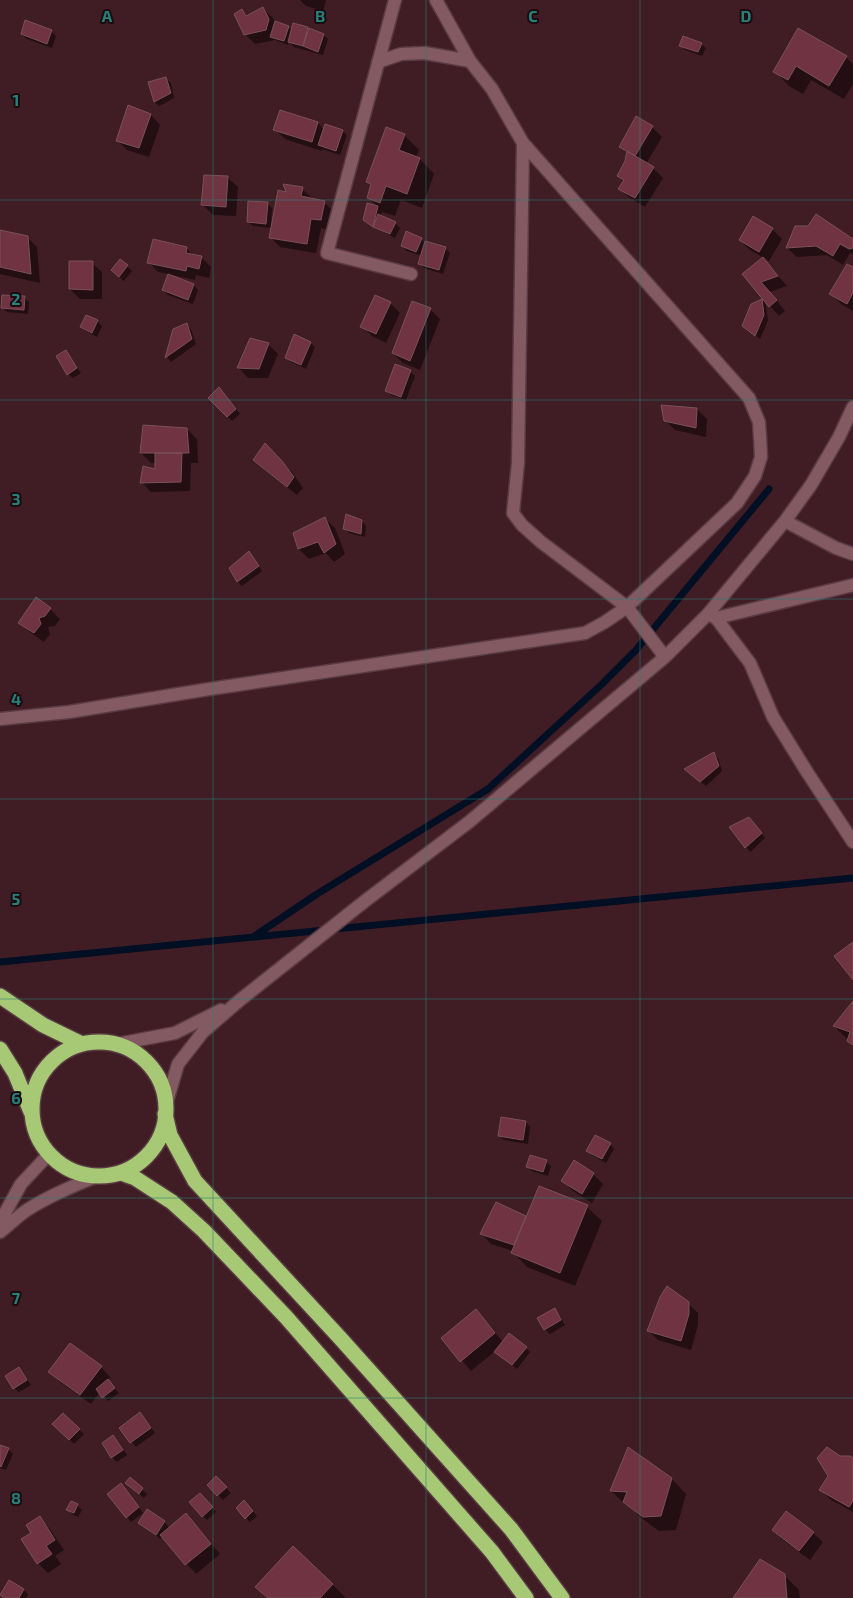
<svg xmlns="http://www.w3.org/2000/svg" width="853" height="1598" font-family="'Exo 2',sans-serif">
<rect width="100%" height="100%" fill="#401c24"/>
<path fill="#0007" d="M 300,0 L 326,0 L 323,11 L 306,6 Z
M 263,9 L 273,18 L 275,23 L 288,27 L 292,31 L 307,28 L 310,31 L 324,35 L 328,39 L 323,55 L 294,47 L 289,42 L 288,45 L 275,40 L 255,44 L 245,34 L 242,11 L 248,16 Z
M 799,29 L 846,57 L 853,64 L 853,84 L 844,99 L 811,80 L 803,94 L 789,86 L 775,71 Z
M 51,31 L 56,36 L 52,48 L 27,39 L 22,34 Z
M 701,44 L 706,48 L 702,56 L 685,50 L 680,45 Z
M 166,79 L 171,83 L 174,98 L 159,106 L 155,102 L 150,83 Z
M 151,115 L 160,125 L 149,157 L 127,150 L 117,140 Z
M 318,123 L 324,130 L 342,131 L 347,135 L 340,155 L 322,149 L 322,151 L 285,139 L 275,129 Z
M 652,127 L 662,137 L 646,164 L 653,168 L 663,178 L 645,207 L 630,198 L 620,189 L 624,181 L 618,175 L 626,162 L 628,154 L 621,147 Z
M 404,135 L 419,150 L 416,158 L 420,159 L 434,174 L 422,208 L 401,200 L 395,216 L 382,212 L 381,217 L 395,223 L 400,228 L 395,238 L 369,225 L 364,220 L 368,205 L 378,207 L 368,197 L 372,186 L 367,182 Z
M 228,178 L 238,187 L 236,216 L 213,215 L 203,205 Z
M 302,189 L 312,198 L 324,202 L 334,212 L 330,230 L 321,228 L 316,253 L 280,247 L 270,237 L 288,193 Z
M 267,203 L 272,208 L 271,228 L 253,226 L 248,222 Z
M 772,229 L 782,239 L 769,261 L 750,250 L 740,240 Z
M 0,231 L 27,237 L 37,247 L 40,283 L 0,274 Z
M 421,239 L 424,242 L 445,248 L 450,253 L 443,274 L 424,268 L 420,264 L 422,256 L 407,251 L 402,246 Z
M 853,241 L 853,254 L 850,253 L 843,265 L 827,255 L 797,257 L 787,248 Z
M 186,248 L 194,256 L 201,257 L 211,267 L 209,278 L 196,275 L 195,280 L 172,275 L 172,277 L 194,285 L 198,290 L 193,304 L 168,295 L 163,290 L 169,274 L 158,272 L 149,262 Z
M 763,259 L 787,286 L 770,292 L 785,311 L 779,316 L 765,301 L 768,320 L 760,339 L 748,330 L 752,305 L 764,299 L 744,275 Z
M 120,260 L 132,271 L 124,281 L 117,275 Z
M 92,263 L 102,272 L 102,299 L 80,299 L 70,289 Z
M 853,269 L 853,311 L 841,304 L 831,294 Z
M 24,297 L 29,302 L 28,314 L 7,312 L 3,308 Z
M 390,303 L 400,313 L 386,343 L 372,336 L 362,326 Z
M 430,309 L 440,319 L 420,370 L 403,363 L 393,353 Z
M 97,321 L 102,326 L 97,337 L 86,331 L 81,327 Z
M 186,324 L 191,329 L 196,344 L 171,362 L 167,357 L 174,330 Z
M 251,339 L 268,344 L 278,354 L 268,378 L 248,378 L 239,368 Z
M 310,343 L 315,347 L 306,369 L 291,362 L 286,357 Z
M 65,352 L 81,373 L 73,378 L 68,374 Z
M 410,371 L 415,376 L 406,400 L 391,395 L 386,390 Z
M 223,393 L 240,414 L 232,421 L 209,398 Z
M 697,409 L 707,419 L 706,437 L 675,430 L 665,420 Z
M 187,429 L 197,439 L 198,463 L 191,463 L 190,491 L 151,492 L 142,482 L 156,470 L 156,463 L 151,463 L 141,453 Z
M 265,445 L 292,472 L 303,488 L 297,495 L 265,470 L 255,460 Z
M 325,519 L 335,528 L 345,554 L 334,562 L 326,553 L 309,559 L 299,549 L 294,533 Z
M 362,521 L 366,526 L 365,537 L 349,533 L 344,528 Z
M 249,553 L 262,571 L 242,586 L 238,582 L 231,568 Z
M 50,609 L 60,619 L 55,626 L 48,627 L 50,634 L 44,642 L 30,632 L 20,622 Z
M 714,753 L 718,758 L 722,771 L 706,786 L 691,774 Z
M 754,823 L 765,838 L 750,852 L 746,847 Z
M 853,1003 L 853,1045 L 834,1026 Z
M 502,1119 L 526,1122 L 530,1127 L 528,1144 L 504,1140 L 499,1136 Z
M 610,1144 L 614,1149 L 606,1163 L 592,1155 L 588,1151 Z
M 546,1162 L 551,1166 L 548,1176 L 532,1171 L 527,1166 Z
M 574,1162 L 593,1174 L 603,1184 L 592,1203 L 573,1191 L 563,1181 Z
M 587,1207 L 602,1221 L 575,1286 L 527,1267 L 513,1252 L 513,1251 L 491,1244 L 482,1234 L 525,1217 L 527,1218 Z
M 688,1303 L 698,1313 L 698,1325 L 691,1350 L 658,1340 L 648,1330 Z
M 554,1309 L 565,1325 L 550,1334 L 545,1329 Z
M 476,1311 L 503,1342 L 526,1348 L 530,1352 L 517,1369 L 495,1351 L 471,1371 L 443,1338 Z
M 101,1367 L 110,1377 L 108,1381 L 119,1393 L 108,1401 L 100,1392 L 91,1404 L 60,1382 L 50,1372 Z
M 19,1368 L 31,1385 L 19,1392 L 14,1388 Z
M 63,1414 L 84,1434 L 74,1444 L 54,1424 Z
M 144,1418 L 155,1433 L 136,1447 L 120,1428 Z
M 113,1436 L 127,1455 L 117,1462 L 112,1457 Z
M 0,1446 L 8,1449 L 13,1454 L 6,1470 L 0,1468 Z
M 840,1458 L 853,1459 L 853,1512 L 830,1499 L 821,1490 Z
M 216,1478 L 231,1493 L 223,1500 L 208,1485 Z
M 130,1479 L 147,1494 L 144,1498 L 131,1487 Z
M 672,1479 L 686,1494 L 676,1530 L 659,1531 L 640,1517 L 629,1505 L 626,1505 L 611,1491 Z
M 125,1489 L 143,1513 L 131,1522 L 127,1517 Z
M 205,1499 L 216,1512 L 207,1520 L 203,1516 Z
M 77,1505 L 82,1510 L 78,1517 L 72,1514 L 68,1510 Z
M 249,1507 L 257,1516 L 250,1522 L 246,1518 Z
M 186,1515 L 220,1554 L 196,1574 L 162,1536 L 161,1539 L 139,1523 L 164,1522 L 170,1528 Z
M 40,1518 L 49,1528 L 64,1550 L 55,1556 L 61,1564 L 48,1573 L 38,1563 L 32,1533 Z
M 773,1530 L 813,1533 L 823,1542 L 810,1560 L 783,1540 Z
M 293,1548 L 333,1585 L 346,1598 L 269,1598 Z
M 784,1575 L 799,1590 L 800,1598 L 734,1598 Z
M 9,1581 L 24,1590 L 28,1594 L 26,1598 L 5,1598 Z"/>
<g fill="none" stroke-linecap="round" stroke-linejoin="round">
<path stroke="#000f23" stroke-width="7" d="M 253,937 L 317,894 L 488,789 L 601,685 L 636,650 L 769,489
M 0,962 L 853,878"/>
</g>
<path fill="#703342" stroke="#7a5159" d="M 263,7 L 269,19 L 266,30 L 244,35 L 234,14 L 242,9 L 246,16 Z
M 25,20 L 52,30 L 47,44 L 21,34 Z
M 275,21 L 289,26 L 284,41 L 270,37 Z
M 293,23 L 308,27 L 303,46 L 288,42 Z
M 309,28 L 324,34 L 318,52 L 303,46 Z
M 798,28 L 847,56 L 829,86 L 796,66 L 788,80 L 773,72 Z
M 683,36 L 702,43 L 698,52 L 679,46 Z
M 166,77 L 171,93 L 154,102 L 148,82 Z
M 128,105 L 151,114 L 139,148 L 116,141 Z
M 280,110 L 318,122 L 312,142 L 273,130 Z
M 636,116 L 653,126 L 635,156 L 619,147 Z
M 325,124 L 343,130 L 336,151 L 318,145 Z
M 386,127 L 405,134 L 399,150 L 420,158 L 407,194 L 386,186 L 380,203 L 367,198 L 371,184 L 366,182 Z
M 627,151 L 654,167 L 635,198 L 618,189 L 624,180 L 617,176 L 625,161 Z
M 204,175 L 228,176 L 226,207 L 201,205 Z
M 283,184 L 303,187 L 301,196 L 325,201 L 321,220 L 311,219 L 307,244 L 269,238 L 278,190 L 286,192 Z
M 248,201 L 268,202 L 266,224 L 247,222 Z
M 367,203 L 378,206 L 373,227 L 363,220 Z
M 378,214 L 396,222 L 390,234 L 373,227 Z
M 816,214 L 853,239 L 853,248 L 849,249 L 840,244 L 833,256 L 816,246 L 786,248 L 795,226 L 808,226 Z
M 753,216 L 773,228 L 759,252 L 739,240 Z
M 0,230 L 28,236 L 31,274 L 0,267 Z
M 406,231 L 422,238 L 416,252 L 401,246 Z
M 153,239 L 187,247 L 186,253 L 202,256 L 199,269 L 187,266 L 186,271 L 147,263 Z
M 425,241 L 446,247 L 439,270 L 418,264 Z
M 763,257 L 778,276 L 761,282 L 777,300 L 769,307 L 742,274 Z
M 120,259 L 128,265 L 119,277 L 111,270 Z
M 69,261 L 93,261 L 93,290 L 69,289 Z
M 847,264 L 853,267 L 853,293 L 847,304 L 829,294 Z
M 168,274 L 194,284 L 188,300 L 162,290 Z
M 2,295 L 25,296 L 24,310 L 1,308 Z
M 375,295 L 391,302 L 376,334 L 360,327 Z
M 762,299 L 764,315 L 755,336 L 742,326 L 751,304 Z
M 412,301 L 431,308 L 410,361 L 392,353 Z
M 86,315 L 98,320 L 92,333 L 80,327 Z
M 187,323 L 192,339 L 165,358 L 173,329 Z
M 294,334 L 311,342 L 301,365 L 285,358 Z
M 250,338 L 269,343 L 259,369 L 237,368 Z
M 66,350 L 77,368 L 67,375 L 56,356 Z
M 395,364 L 411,370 L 401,397 L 385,391 Z
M 219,387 L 236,409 L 227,417 L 208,398 Z
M 661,405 L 697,408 L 696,428 L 664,421 Z
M 143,425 L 187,428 L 189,453 L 140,453 Z
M 265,443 L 282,461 L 294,477 L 287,487 L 253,460 Z
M 155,453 L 182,453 L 181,482 L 140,483 L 143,466 L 155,469 Z
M 346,514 L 362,520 L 361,534 L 343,529 Z
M 325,517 L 336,544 L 324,553 L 318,542 L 298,549 L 293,533 Z
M 249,551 L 259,566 L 237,582 L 229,568 Z
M 36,597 L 51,608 L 45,616 L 39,618 L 41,624 L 34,633 L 18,623 Z
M 714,752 L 719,766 L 700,782 L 684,769 Z
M 749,817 L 762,833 L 745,848 L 729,827 Z
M 853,942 L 853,980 L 834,956 Z
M 853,1001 L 853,1045 L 847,1041 L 850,1032 L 833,1026 Z
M 501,1117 L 526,1121 L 523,1140 L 498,1136 Z
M 595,1135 L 611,1143 L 602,1159 L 586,1151 Z
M 530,1155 L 547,1160 L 543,1172 L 526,1167 Z
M 574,1160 L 594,1173 L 582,1194 L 561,1181 Z
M 539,1186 L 588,1205 L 560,1273 L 511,1253 Z
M 496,1202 L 526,1216 L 514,1245 L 480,1234 Z
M 667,1286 L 689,1302 L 689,1314 L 681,1341 L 647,1331 L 660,1297 Z
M 555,1308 L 561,1320 L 544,1330 L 537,1318 Z
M 476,1309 L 495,1333 L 460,1362 L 441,1338 Z
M 509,1333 L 527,1347 L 512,1365 L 494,1352 Z
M 70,1343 L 102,1366 L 80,1395 L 48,1372 Z
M 19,1367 L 27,1380 L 13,1389 L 5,1376 Z
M 108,1379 L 115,1388 L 102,1398 L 96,1389 Z
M 140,1412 L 151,1428 L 130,1443 L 119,1428 Z
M 63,1413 L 80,1429 L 69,1440 L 52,1424 Z
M 113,1435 L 123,1450 L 111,1458 L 102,1443 Z
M 0,1445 L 9,1448 L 1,1467 L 0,1466 Z
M 628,1447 L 672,1478 L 661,1516 L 643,1517 L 623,1502 L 627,1492 L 610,1491 Z
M 827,1447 L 840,1456 L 850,1456 L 853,1458 L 853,1501 L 849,1507 L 819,1490 L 828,1476 L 817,1458 Z
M 216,1476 L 227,1487 L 217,1496 L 207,1485 Z
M 130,1477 L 143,1488 L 139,1494 L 125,1483 Z
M 121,1483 L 139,1507 L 126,1518 L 107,1494 Z
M 200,1493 L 213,1507 L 202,1517 L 189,1502 Z
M 244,1500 L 253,1511 L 245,1519 L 236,1508 Z
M 71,1501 L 78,1504 L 74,1513 L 66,1510 Z
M 147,1509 L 165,1521 L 156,1535 L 138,1523 Z
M 786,1511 L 814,1532 L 799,1551 L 772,1530 Z
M 186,1513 L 211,1544 L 185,1565 L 160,1535 Z
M 40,1516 L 55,1540 L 46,1546 L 52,1554 L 37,1564 L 21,1539 L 31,1533 L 26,1525 Z
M 293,1546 L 333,1584 L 320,1598 L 268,1598 L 255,1587 Z
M 760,1559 L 785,1574 L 787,1598 L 733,1598 Z
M 9,1580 L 24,1589 L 19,1598 L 5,1598 L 0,1595 Z"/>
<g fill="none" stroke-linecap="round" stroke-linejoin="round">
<defs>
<path id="minor" d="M 395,0 L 327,253 L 411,274
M 436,0 L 470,61 L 492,89 L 523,143 L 749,398 L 759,422 L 760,437 L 761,457 L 755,476 L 737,503 L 627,607 L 665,657
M 378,62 L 401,54 L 425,53 L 470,61
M 785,521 L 836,548 L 853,554
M 708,614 L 716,618 L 750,663 L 773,717 L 807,772 L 853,842
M 716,618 L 853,585
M 0,719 L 69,712 L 203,690 L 585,633 L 605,622 L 627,607 L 541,542 L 522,525 L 513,513 L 518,463 L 523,143
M 117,1044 L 175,1033 L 221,1010
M 166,1105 L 178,1064 L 203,1032 L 240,1000 L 365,901 L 469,822 L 665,657 L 708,614 L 785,521 L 811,485 L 839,437 L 853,407
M 0,1222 L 21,1184 L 49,1154
M 0,1232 C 9,1225 18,1216 27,1210 C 49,1196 73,1186 97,1176"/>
<path id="highway" d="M 0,996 L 43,1025 L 82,1044
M32 1109a67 67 0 1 1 134 0a67 67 0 1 1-134 0Z
M 0,1049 L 15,1073 L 31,1112
M 165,1114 L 170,1135 L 195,1181 L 341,1339 L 511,1529 L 562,1598
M 121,1173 L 135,1178 L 172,1202 L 204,1231 L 286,1317 L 492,1552 L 526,1598"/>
</defs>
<use href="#minor" stroke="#593b43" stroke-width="15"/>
<use href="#highway" stroke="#593b43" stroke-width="18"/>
<use href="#minor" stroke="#845a62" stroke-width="12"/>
<use href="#highway" stroke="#a7c874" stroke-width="15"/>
</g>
<path fill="none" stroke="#27817a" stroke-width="1" stroke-opacity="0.55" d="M 213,0 L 213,1598M 426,0 L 426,1598M 640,0 L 640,1598M 0,200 L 853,200M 0,400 L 853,400M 0,599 L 853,599M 0,799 L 853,799M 0,999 L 853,999M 0,1198 L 853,1198M 0,1398 L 853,1398"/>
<g font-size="16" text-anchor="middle" font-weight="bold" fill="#27817a" stroke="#1c0c10" stroke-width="4" stroke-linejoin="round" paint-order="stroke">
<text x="107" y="22">A</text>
<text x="320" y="22">B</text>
<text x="533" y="22">C</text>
<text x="746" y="22">D</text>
<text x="16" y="106">1</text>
<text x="16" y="305">2</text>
<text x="16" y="505">3</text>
<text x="16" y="705">4</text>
<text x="16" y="905">5</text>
<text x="16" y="1104">6</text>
<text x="16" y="1304">7</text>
<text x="16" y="1504">8</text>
</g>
</svg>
